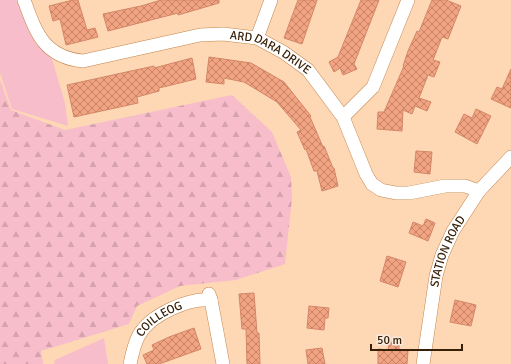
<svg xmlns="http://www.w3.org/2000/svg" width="511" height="364" font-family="Signika,sans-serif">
<defs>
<pattern id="forest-firs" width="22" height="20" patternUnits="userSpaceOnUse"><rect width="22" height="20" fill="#f8bdcb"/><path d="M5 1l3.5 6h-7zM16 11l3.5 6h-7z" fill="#d5a2ad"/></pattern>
<pattern id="building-cross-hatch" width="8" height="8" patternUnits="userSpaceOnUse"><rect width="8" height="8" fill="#f2a382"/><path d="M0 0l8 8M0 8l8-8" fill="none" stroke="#c58468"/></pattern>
</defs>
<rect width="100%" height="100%" fill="#fed7b5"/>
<path fill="#f8bdcb" d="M 0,0 L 18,0 L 25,19 L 36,44 L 52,59 L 65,103 L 68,126 L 12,109 L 0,73 Z
M 104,338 L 108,364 L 54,364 L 55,360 Z"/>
<path fill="url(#forest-firs)" d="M 0,80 L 11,110 L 65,130 L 232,95 L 272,132 L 291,177 L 292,198 L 285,264 L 236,280 L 180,286 L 137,306 L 129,324 L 41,351 L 43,364 L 0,364 Z"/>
<path fill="url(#building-cross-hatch)" stroke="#d38767" d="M 73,0 L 78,0 L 87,30 L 95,28 L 98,37 L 66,45 L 60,19 L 53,21 L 49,6 Z
M 161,0 L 219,0 L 219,3 L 178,15 L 178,13 L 108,31 L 103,14 L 141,6 Z
M 298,0 L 317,0 L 302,44 L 284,38 Z
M 361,0 L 379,0 L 354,64 L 357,69 L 343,75 L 340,68 L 334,72 L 329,62 L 338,57 Z
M 432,0 L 446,0 L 461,6 L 448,39 L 442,37 L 433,60 L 440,62 L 434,77 L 428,75 L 419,98 L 431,102 L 427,111 L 415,106 L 412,114 L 403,110 L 402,131 L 377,129 L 378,112 L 384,112 L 404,66 L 403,66 L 408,51 L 417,31 L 419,32 Z
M 209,57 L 251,63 L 284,82 L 311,116 L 310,117 L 323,147 L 324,146 L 333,168 L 334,168 L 338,186 L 322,191 L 317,171 L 314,171 L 306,149 L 305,150 L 297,132 L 301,130 L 277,102 L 244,82 L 224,78 L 224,84 L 206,82 Z
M 192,58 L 196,79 L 159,88 L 159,91 L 137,97 L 138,103 L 74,117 L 67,85 L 154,66 L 154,68 Z
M 511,69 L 511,108 L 491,99 L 497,87 L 502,89 Z
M 476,109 L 491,116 L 477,144 L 455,132 L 464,114 L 472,118 Z
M 416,151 L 432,152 L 430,174 L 414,172 Z
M 426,219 L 435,223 L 428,241 L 409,233 L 413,222 L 423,226 Z
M 387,256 L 406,262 L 398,287 L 380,281 Z
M 254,293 L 257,333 L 259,333 L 260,364 L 247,364 L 246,329 L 242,329 L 239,294 Z
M 455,300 L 476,305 L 471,326 L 450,322 Z
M 309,306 L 329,308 L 328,318 L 325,318 L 324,330 L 307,328 Z
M 194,328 L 201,349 L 159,364 L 147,364 L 143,355 L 154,350 L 152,345 L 169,337 Z
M 389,342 L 399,343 L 399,350 L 408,351 L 407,364 L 378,364 L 378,349 L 388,350 Z
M 322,348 L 325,364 L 308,364 L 306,350 Z"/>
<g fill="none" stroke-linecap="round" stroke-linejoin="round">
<defs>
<g id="street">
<path id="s1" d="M 24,0 C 36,33 44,57 83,61 L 200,35 L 223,34 L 257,38 L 283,52 L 308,70 L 343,117 L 366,174 L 372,184 L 381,190 L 396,193 L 409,193 L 445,186 L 465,186 L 479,191"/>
<path d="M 257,38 L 271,0"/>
<path d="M 343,117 L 373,87 L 408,0"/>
<path d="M 209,294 L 211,300 L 223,364"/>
<path id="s2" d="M 130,364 C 132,354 134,344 139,335 C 151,314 189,298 211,300"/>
<path id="s3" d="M 423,364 L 436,276 L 442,255 L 453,231 L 479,191 L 511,157"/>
</g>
</defs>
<use href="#street" stroke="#c2864c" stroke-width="14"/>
<use href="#street" stroke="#fff" stroke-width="13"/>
</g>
<g text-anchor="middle" stroke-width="3.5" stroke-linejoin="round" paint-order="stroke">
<g font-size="12" fill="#382007" stroke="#f7eade">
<text dy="4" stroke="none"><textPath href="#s1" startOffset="286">ARD DARA DRIVE</textPath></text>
<text dy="4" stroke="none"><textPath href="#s3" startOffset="116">STATION ROAD</textPath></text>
<text dy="4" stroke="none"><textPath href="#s2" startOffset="57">COILLEOG</textPath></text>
</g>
</g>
<path d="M371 344v6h91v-6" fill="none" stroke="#382007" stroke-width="2"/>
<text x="377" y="344" font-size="12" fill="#382007" stroke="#f7eade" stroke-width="3" paint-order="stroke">50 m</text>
</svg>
